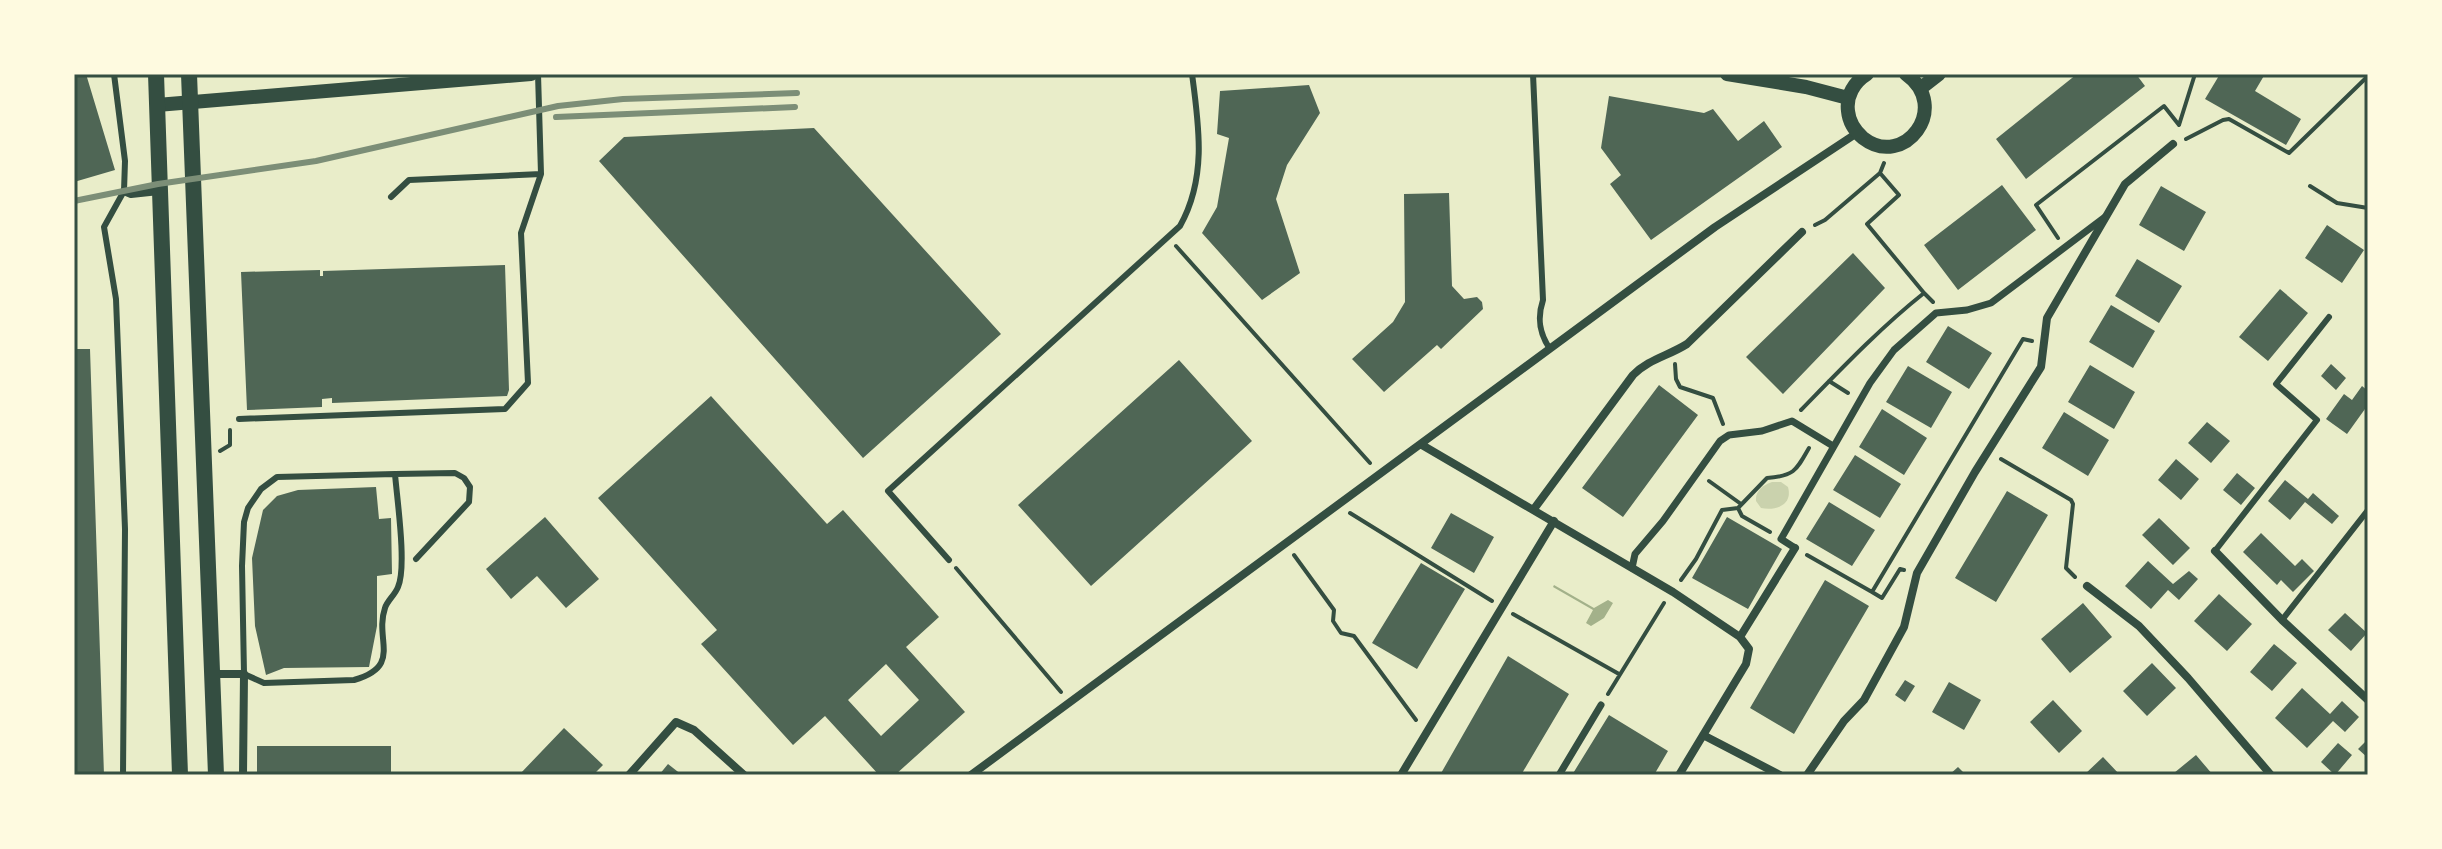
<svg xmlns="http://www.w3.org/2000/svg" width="2442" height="849" font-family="Jost,sans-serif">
<rect width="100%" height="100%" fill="#e9edc9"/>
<path fill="#cad2ad" d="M 1772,482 L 1781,482 L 1788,487 C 1793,505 1776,511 1761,508 L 1756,501 C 1755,491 1763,485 1772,482 Z"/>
<path fill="#a3b18a" d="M 1554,585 L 1594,608 L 1608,600 L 1613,603 L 1604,618 L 1591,626 L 1586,623 L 1593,610 L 1553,587 Z"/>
<path fill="#4f6655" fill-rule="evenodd" d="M 74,74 L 86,74 L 115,170 L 74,182 Z
M 2077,74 L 2136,74 L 2145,86 L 2026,179 L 1996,139 Z
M 2220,74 L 2265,74 L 2255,91 L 2301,119 L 2286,145 L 2205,99 Z
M 1309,85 L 1320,113 L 1287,165 L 1276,199 L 1300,273 L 1262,300 L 1202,233 L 1217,207 L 1229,138 L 1217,134 L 1220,91 Z
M 1609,96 L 1704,113 L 1713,109 L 1738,141 L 1764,121 L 1782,147 L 1651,240 L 1610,184 L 1621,175 L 1601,148 Z
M 814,128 L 1001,334 L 863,458 L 599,161 L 624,137 Z
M 2002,185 L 2036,230 L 1958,290 L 1924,245 Z
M 2161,186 L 2206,212 L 2184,251 L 2139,225 Z
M 1449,193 L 1452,286 L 1464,299 L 1477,297 L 1482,302 L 1483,309 L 1441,349 L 1437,345 L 1384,392 L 1352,359 L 1393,322 L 1405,302 L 1404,194 Z
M 2327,225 L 2364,250 L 2342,283 L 2305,258 Z
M 1853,253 L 1885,288 L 1783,394 L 1746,357 Z
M 2137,259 L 2182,286 L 2159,323 L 2115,296 Z
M 505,265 L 509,390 L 507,396 L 332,403 L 332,398 L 322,399 L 322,407 L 247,410 L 241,272 L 320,270 L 320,276 L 323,276 L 323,271 Z
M 2280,289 L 2308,313 L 2268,361 L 2239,337 Z
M 2111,305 L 2155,331 L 2133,368 L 2089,342 Z
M 1948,326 L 1992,353 L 1969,389 L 1926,362 Z
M 74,349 L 90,349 L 104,775 L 74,775 Z
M 1179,360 L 1252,441 L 1091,586 L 1018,505 Z
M 2331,364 L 2346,378 L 2336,390 L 2321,376 Z
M 2090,365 L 2135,392 L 2114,429 L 2068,402 Z
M 1908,366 L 1952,392 L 1931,428 L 1886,402 Z
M 1659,385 L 1698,415 L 1623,517 L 1582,488 Z
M 2362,386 L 2368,391 L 2368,411 L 2365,409 L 2347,434 L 2326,419 L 2344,394 L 2352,400 Z
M 711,396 L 827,524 L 843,510 L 939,617 L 906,647 L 965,712 L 895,775 L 879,775 L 825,716 L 793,745 L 701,644 L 717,630 L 598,498 ZM 886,664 L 919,700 L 881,736 L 848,700 Z
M 1882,409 L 1927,438 L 1904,475 L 1859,447 Z
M 2064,412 L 2109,440 L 2088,476 L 2042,448 Z
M 2207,422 L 2230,441 L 2211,463 L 2188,443 Z
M 1855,455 L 1901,484 L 1880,518 L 1833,490 Z
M 2176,459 L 2199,479 L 2181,500 L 2158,480 Z
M 2237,473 L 2255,488 L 2241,505 L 2223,490 Z
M 2285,480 L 2308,499 L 2313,493 L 2339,516 L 2332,524 L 2305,502 L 2290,520 L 2268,501 Z
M 376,487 L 379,519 L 391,518 L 392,574 L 377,576 L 377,626 L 369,667 L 284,668 L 266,675 L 255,626 L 252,558 L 263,510 L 277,496 L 298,490 Z
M 2007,491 L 2048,515 L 1996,602 L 1955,578 Z
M 1829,502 L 1875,530 L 1852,566 L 1806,539 Z
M 1451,513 L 1494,537 L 1474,573 L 1431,548 Z
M 545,517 L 599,579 L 566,608 L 537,576 L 511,599 L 486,569 Z
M 1727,517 L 1782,549 L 1748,609 L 1692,578 Z
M 2159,518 L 2190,548 L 2173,565 L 2142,535 Z
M 2261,533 L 2295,566 L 2302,559 L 2314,571 L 2293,592 L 2281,580 L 2277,585 L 2243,552 Z
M 2148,561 L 2173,584 L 2189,571 L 2198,579 L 2179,600 L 2168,590 L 2151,609 L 2125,586 Z
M 1421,563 L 1465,589 L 1417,669 L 1372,643 Z
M 1825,580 L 1869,606 L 1794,734 L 1750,708 Z
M 2219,594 L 2252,624 L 2227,651 L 2194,621 Z
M 2083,603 L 2112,637 L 2070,673 L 2041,639 Z
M 2345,613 L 2367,633 L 2351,651 L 2328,630 Z
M 2274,644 L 2297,663 L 2272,691 L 2250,672 Z
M 1508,656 L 1569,694 L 1521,775 L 1440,775 Z
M 2152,663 L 2176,688 L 2147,716 L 2123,691 Z
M 1905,680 L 1915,686 L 1905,702 L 1895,695 Z
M 1949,682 L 1981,700 L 1964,730 L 1932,712 Z
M 2302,688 L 2330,714 L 2342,701 L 2359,717 L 2345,732 L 2333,721 L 2307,748 L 2275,718 Z
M 2053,700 L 2082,731 L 2059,753 L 2030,722 Z
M 1609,715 L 1668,751 L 1654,775 L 1572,775 Z
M 564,728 L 603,765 L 593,775 L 519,775 Z
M 2368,739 L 2368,758 L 2358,749 Z
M 2338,743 L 2352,755 L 2335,775 L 2321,762 Z
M 257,746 L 391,746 L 391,775 L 257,775 Z
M 2196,755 L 2213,775 L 2176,775 L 2174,773 Z
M 2103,757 L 2120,775 L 2084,775 Z
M 668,764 L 682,775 L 659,775 Z
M 1958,767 L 1966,775 L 1949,775 Z"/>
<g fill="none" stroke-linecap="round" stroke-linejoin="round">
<path stroke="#344e41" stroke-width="4" d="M 2179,125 L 2195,74
M 2186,139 L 2223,120 L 2229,119 L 2289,153 L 2368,76
M 1880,173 L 1899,195 L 1867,224 L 1924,293
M 2310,186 L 2337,203 L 2368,208
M 1815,225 L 1825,220 L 1880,173 L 1884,163
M 2058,238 L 2036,205 L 2164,106 L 2179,125
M 1176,246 L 1370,463
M 1675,364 L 1676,379 L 1680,387 L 1713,398 L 1723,424
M 1829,381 L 1848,393
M 1801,410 C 1841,369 1880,328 1924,293 L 1933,302
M 220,451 L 230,445 L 230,430
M 2001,459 L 2071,500 L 2073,504 L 2066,568 L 2075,577
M 1709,481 L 1741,504
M 1738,508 L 1742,516 L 1770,532
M 1350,513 L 1492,601
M 1294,555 L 1334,610 L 1333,621 L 1341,633 L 1354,636 L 1416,720
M 1807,555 L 1872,592 L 2023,339 L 2032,341
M 956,568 L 1061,692
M 1681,580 L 1696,559 L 1722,510 L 1738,508 L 1767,478 C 1794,476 1796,471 1809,448
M 1872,592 L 1882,598 L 1900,569 L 1904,570
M 1513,614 L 1619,674
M 1608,694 L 1664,603"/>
<path stroke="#344e41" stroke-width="6" d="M 114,74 L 125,161 L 124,191 L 104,227 L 116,299 L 125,529 L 123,775
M 1533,74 L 1543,300 C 1537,318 1539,333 1550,349
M 391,197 L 409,180 L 541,174
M 239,419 L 505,409 L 528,383 L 521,233 L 541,174 L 538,74
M 395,474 C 397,499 407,567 398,587 C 395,595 387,601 385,608 C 374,640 403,666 354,680 L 264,683 L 244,674 L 242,566 L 244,522 L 248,508 L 261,489 L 277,477 Z
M 395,474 L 455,473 L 464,478 L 470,487 L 469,502 L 416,559
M 2215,551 L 2317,420 L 2276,384 L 2329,317
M 949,560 L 888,491 L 1180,226 C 1207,178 1199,126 1192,74
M 2282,620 L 2368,510"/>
<path stroke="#344e41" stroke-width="7" d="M 1795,548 L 1781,539 L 1870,383 L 1894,350 L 1936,313 L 1967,310 L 1991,303 L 2105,217
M 1632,568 L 1635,554 L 1663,521 L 1720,441 L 1729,435 L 1762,431 L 1792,421 L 1833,446
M 1559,775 L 1601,705"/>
<path stroke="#344e41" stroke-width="8" d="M 124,191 L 131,194 L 159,191
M 1422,445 L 1673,592 L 1740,637 L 1749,649 L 1746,664 L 1679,775
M 1534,509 L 1633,375 C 1649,359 1668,356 1687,344 L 1802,232
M 2215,551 L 2282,620 L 2368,700
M 2087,586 L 2139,626 L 2188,678 L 2271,775
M 1740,637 L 1795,548
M 213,674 L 244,674 L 243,775
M 1703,735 L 1780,775
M 629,775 L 676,722 L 694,730 L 744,775
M 971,775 L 1715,227 L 1857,133
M 1401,775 L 1554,521
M 1807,775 L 1844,721 L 1864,700 L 1904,627 L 1917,573 L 1975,472 L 2041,367 L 2047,318 L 2125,184 L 2173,144"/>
<path stroke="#344e41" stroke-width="14" d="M 1727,74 L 1806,87 L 1848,98
M 1867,74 C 1854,82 1846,96 1848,111 C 1849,122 1855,131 1863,138 C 1904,170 1952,107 1906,74
M 1921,88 L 1939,74
M 157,105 L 531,74"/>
<path stroke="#344e41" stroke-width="16" d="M 156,74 L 180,775
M 189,74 L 216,775"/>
<path stroke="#7c8e77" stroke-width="6" d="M 556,117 L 795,107
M 74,201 L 158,184 L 316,161 L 558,106 L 623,99 L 797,93"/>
</g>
<rect width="2442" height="849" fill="none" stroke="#fefae0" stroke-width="152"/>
<rect x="76" y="76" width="2290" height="697" fill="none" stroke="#344e41" stroke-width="3"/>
</svg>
